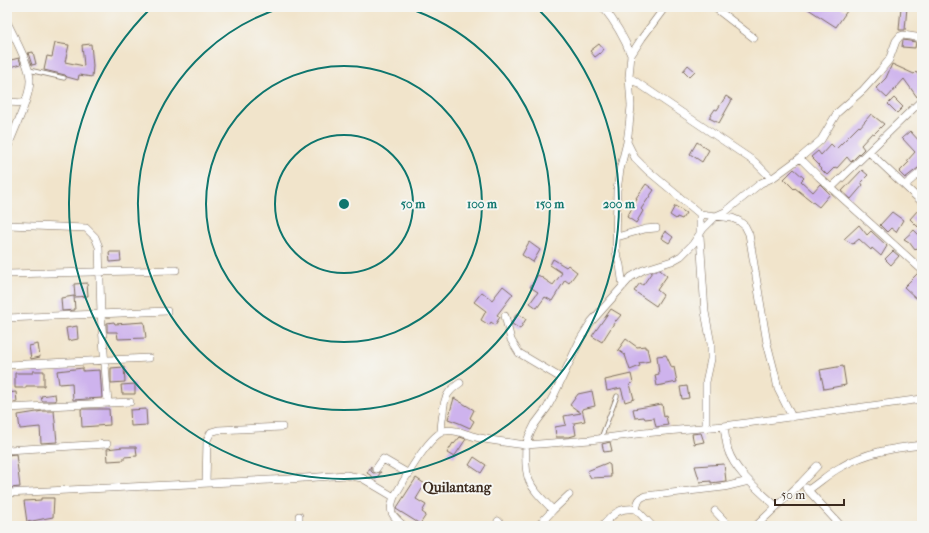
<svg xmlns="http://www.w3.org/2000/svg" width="929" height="533" font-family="'IM FELL French Canon',serif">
<rect width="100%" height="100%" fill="#f6f6f2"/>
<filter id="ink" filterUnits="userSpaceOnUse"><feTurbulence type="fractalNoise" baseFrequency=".025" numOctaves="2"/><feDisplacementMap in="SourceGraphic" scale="8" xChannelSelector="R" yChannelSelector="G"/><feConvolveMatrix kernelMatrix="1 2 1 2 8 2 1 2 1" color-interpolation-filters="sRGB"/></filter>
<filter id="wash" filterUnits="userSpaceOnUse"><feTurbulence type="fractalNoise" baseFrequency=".012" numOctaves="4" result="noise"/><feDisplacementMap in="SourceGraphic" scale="16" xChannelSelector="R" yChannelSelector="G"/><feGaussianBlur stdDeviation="0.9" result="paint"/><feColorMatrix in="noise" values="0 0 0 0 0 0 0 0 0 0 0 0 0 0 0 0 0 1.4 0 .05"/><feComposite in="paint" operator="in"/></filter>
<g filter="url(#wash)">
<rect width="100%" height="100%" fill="#f1e4cb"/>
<g id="blocks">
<path fill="#ceb3ed" d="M 805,7 L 840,7 L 847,11 L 836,27 Z
M 901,7 L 907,7 L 905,30 L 899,30 Z
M 903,40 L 916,42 L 915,48 L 902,47 Z
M 55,43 L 69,45 L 65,62 L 84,66 L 82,45 L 91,44 L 93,66 L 92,77 L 79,75 L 78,80 L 67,77 L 65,75 L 44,70 L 47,56 L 52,57 Z
M 599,44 L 604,50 L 595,57 L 590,51 Z
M 33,52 L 36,64 L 32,65 L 28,53 Z
M 19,58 L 21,64 L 7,68 L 7,61 Z
M 892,64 L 914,74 L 916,72 L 922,80 L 922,91 L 917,97 L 904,79 L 887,98 L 876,88 L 886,78 Z
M 688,65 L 695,71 L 689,77 L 683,71 Z
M 726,96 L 732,100 L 719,123 L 709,118 L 715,109 L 717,110 Z
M 894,98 L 903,107 L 897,113 L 888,104 Z
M 871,114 L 884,124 L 874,134 L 872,133 L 861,145 L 864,149 L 851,162 L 847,157 L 837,168 L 835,167 L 827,175 L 818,166 L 819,165 L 811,157 L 818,151 L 821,155 L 831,144 L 836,149 L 859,126 L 860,127 Z
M 910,131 L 922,144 L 922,165 L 905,178 L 899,172 L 909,162 L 907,161 L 915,152 L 902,138 Z
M 697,142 L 709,150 L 702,162 L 690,154 Z
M 794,169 L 804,178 L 801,181 L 813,192 L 820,184 L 830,194 L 819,207 L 795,188 L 794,189 L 784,179 Z
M 862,170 L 868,175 L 861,182 L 863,185 L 851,199 L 842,191 Z
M 646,184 L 654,190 L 641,209 L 643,211 L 636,223 L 627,217 L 637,199 L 636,198 Z
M 675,206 L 686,213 L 682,219 L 677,217 L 676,219 L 670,215 Z
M 918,210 L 922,214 L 922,217 L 918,227 L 910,219 Z
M 892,212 L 903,220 L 896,232 L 891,228 L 887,232 L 880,225 Z
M 859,225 L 867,235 L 871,231 L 887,246 L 881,256 L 872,248 L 871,250 L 859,239 L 853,244 L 844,239 Z
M 914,230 L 922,238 L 922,243 L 915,250 L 909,242 L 904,239 Z
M 665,231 L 673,237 L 669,243 L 661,238 Z
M 529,242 L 540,250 L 533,262 L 522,255 Z
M 893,251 L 899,256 L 891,265 L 885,259 Z
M 109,252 L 120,252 L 121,261 L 110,262 Z
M 553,259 L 566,267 L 568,265 L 577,272 L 569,283 L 565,280 L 552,301 L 545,297 L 537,308 L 530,303 L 538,292 L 530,287 L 538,275 L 553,285 L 562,273 L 550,265 Z
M 660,270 L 667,276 L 657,290 L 663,295 L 656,306 L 634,291 L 640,283 L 643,285 L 652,272 Z
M 918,273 L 922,275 L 922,293 L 917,299 L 904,287 Z
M 87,283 L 88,296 L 75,297 L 74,284 Z
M 503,286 L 513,294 L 497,315 L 500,317 L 495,325 L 491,322 L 489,325 L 481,320 L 486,311 L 474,302 L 482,292 L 492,300 Z
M 74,296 L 75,310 L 62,311 L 61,298 Z
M 611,309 L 621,315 L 616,321 L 616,320 L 602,342 L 592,336 Z
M 517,313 L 526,319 L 520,329 L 512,324 L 512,322 Z
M 114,322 L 115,324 L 144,322 L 146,338 L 118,339 L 117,332 L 107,332 L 107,323 Z
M 77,326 L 78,339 L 68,341 L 66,328 Z
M 626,339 L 637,347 L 645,346 L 645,348 L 647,348 L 650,361 L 639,363 L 640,366 L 630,370 L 625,355 L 618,350 Z
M 38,344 L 40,357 L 31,359 L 29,346 Z
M 666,355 L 672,368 L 674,367 L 677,382 L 657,386 L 655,375 L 659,374 L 657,356 Z
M 843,366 L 846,385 L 824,389 L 820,370 Z
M 124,367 L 125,382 L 111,383 L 111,368 Z
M 83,368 L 83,371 L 100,370 L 102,398 L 73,400 L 72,383 L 59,384 L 57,371 Z
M 33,371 L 44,371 L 44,386 L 26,386 L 26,388 L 15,388 L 15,373 L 33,373 Z
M 631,374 L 633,383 L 630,384 L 634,399 L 625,402 L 621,388 L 607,391 L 605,380 Z
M 135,384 L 135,394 L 122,394 L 121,385 Z
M 687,386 L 689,398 L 682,399 L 680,387 Z
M 592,391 L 595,406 L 582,409 L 585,421 L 574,423 L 576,435 L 569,437 L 556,437 L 555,427 L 566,425 L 564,416 L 581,413 L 570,405 L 578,394 Z
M 16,392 L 17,402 L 7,403 L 7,393 Z
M 55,394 L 56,401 L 42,401 L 41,396 Z
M 454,398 L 474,410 L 470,418 L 474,421 L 470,428 L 459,423 L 448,419 Z
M 662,404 L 664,417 L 666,416 L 668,425 L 656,427 L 654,418 L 645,419 L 644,417 L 635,418 L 633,409 Z
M 81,409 L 109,409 L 110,425 L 82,427 Z
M 146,409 L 147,425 L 131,426 L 130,410 Z
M 43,411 L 54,411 L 57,442 L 41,443 L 40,427 L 20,429 L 18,415 Z
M 701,433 L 704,442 L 694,444 L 692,434 Z
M 460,437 L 466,439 L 454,457 L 447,453 L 453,443 L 454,444 Z
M 610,442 L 612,451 L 604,452 L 602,444 Z
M 123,447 L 136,447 L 137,456 L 124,457 L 124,460 L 108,461 L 107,449 Z
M 16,454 L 20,487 L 10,488 L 9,482 L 7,482 L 7,455 Z
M 474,457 L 486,465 L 481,473 L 469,465 Z
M 607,463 L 610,465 L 611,477 L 591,478 L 587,471 Z
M 724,464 L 726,481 L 711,483 L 711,481 L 700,482 L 695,466 Z
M 371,466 L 371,471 L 373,473 L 381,472 L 376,479 L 367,473 Z
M 416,478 L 425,484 L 416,499 L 426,505 L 422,512 L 426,515 L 420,524 L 396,509 Z
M 41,498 L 54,498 L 53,517 L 27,522 L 24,501 L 41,500 Z"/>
</g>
</g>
<g filter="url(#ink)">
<use href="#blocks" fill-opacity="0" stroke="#7b6b5b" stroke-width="1"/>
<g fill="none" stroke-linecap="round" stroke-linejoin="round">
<defs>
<path id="service" d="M 29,70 L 64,78
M 601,438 L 617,396"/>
<path id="minor" d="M 603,7 C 615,22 624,37 631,55
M 714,7 L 754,38
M 7,22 C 14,37 29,63 30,79 C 31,96 13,132 7,149
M 629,77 L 755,162 L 771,178
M 7,102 L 25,103
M 627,142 L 635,158 L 647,170 L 700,214 L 732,218 L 739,221 L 745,226 L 749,234 L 767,343 L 775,374 L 778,389 L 792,417
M 869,152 L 922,202
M 800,158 L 821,140 L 837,113 L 863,90 L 880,71 L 889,60 L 896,41 L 900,36 L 903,35 L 922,38
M 905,185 L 922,171
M 831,188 L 922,100
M 700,214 L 700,236 L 705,312 L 711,344 L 711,359 L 706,382 L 706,427
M 7,225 L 86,228 L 95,237 L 99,247 L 101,314 L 108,403
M 617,237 L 645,229 L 656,228
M 7,274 L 176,270
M 623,286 L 620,265 L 616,252 L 617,190 L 620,170 L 627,142 L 629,127 L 631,106 L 629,77 L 631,55 L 642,38 L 665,7
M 505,316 L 511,340 L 519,353 L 561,378
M 7,318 L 167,311
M 7,365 L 149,358
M 7,408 L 130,402
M 724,426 C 725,434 726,443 728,450 C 735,472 760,491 776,506
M 441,433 C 441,425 442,420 443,413 C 444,397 448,391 460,383
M 7,450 L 107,444
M 376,469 L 383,459 L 409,474
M 206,483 L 207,440 L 211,432 L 218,430 L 282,427
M 806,488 L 841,526
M 808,490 C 819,483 829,473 841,467 C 866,452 894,448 922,445
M 7,493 L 290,479 L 346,475 L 362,478 L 394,497
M 636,509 C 638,503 638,498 645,496 L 724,487 L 749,481
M 553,510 L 569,495
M 715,511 L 729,526
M 299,516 L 299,526
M 498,521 L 503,526
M 404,526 C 392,516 388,512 394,497 C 404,481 428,436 444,431 C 455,428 469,436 480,438 C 495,441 510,443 526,445 L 529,436 L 535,424 L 547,408 L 555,393 L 581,338 L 591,322 L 631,277 L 643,270 L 672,261 L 681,256 L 693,244 L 703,229 L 716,216 L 725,212 L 761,183 L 774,177 L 800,158 L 819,177 L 922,270
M 538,526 L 553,510 C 529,485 524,482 526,445 L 590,440 L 644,433 L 724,426 L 922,399
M 602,526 C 614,514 618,507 636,509 L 652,526
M 756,526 L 801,483 L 817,466"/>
</defs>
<use href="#service" stroke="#7b6b5b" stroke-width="5"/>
<use href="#minor" stroke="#7b6b5b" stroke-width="8"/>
<use href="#service" stroke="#fff" stroke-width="3.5"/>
<use href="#minor" stroke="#fff" stroke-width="7"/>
</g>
</g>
<g fill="none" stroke="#0f766e" stroke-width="2">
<circle cx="344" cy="204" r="69"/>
<circle cx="344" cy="204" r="138"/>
<path d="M404 7A206 206 0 1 1 284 7"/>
<path d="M537 8A275 275 0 1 1 151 8"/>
</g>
<g text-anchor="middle" stroke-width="4" stroke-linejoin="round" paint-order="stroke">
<g font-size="14" font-weight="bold" fill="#3b2a1e" stroke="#f6f6f2">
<text x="457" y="492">Quilantang</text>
</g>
</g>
<circle cx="344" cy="204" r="6" fill="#0f766e" stroke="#f6f6f2" stroke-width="2"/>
<g font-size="12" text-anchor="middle" font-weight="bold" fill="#0f766e" stroke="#f6f6f2" stroke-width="4" stroke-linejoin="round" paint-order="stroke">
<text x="413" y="208">50 m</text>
<text x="482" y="208">100 m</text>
<text x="550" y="208">150 m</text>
<text x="619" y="208">200 m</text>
</g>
<rect width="929" height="533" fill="none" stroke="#f6f6f2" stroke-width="24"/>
<path d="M775 499v6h69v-6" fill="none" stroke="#3b2a1e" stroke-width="2"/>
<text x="781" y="499" font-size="12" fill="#3b2a1e" stroke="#f6f6f2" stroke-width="3" paint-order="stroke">50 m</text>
</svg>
